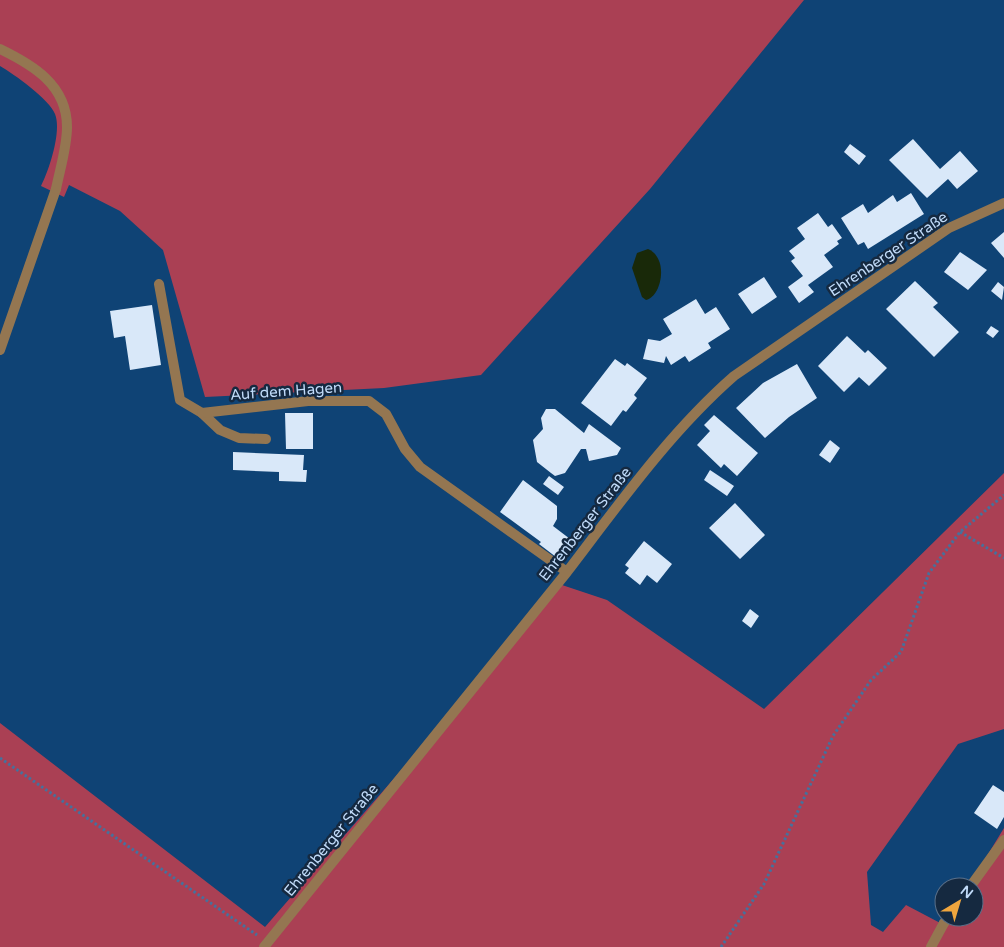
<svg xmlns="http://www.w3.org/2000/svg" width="1004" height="947" font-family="'Varela Round',sans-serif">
<rect width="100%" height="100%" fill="#0f4375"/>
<path fill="#aa4054" d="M 0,0 L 804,0 L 650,189 L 481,375 L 384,388 L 205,397 L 163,250 L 120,211 L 69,185 L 64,197 L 41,186 C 49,171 62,131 55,114 C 50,100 14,74 0,66 Z
M 1004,473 L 1004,729 L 958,744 L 867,872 L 871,925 L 883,932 L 906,905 L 944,925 L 949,917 L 974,917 L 974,887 L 968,887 L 1004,828 L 1004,947 L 0,947 L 0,723 L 265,927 L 562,585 L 607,600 L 764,709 Z"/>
<path fill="#192909" d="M 648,249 C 669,258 662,296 646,300 L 642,297 L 632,268 L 637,253 Z"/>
<path fill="#d9e8f9" d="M 913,139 L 940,169 L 960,151 L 978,171 L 957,189 L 948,179 L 927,198 L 889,160 Z
M 850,144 L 866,156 L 859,165 L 844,152 Z
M 911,193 L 924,214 L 868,249 L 864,242 L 858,245 L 841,218 L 863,204 L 868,213 L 893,195 L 897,202 Z
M 818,213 L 828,227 L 832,224 L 842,238 L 837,241 L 839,244 L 824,255 L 833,267 L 808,285 L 814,292 L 799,303 L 788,287 L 803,276 L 791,261 L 795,258 L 789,251 L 805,239 L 797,228 Z
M 1004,232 L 1004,258 L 991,243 Z
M 960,252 L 987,270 L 968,290 L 944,272 Z
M 764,277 L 777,297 L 752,314 L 738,294 Z
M 915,281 L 938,303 L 933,307 L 959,332 L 934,357 L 886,309 Z
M 998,282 L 1004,287 L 1002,300 L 991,291 Z
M 696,299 L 705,314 L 716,307 L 730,329 L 708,343 L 711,348 L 689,362 L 685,356 L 671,365 L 666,356 L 664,363 L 643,359 L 648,339 L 660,341 L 672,334 L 663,319 Z
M 152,305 L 161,365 L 130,370 L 125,336 L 114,338 L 110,311 Z
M 991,326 L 999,331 L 993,338 L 986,333 Z
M 847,336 L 865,353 L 868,350 L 887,368 L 869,386 L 859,377 L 844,392 L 818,366 Z
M 615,359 L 625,366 L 627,363 L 647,378 L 634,395 L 637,398 L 626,412 L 623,410 L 611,426 L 581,403 Z
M 797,364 L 817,398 L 789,417 L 765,438 L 736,408 L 763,383 Z
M 546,409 L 555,409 L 584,433 L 589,424 L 621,448 L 617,455 L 589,461 L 586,449 L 581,449 L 565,473 L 555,476 L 551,473 L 537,462 L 533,440 L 543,429 L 541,418 Z
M 285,413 L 313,413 L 313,449 L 286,449 Z
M 714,415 L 758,453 L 737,476 L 724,464 L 721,468 L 697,445 L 710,431 L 704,425 Z
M 830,440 L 840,448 L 830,463 L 819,455 Z
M 233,452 L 304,455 L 303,470 L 307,470 L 306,482 L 279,481 L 279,472 L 233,470 Z
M 710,470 L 734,486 L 727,496 L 704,480 Z
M 549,476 L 564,487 L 558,495 L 543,484 Z
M 523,480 L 557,506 L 557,519 L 553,526 L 574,542 L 569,549 L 565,545 L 556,557 L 539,544 L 541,542 L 500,512 Z
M 735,503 L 765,535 L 740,559 L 709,528 Z
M 644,541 L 672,564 L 657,583 L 647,575 L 640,585 L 625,573 L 629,568 L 625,565 Z
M 750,609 L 759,616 L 751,628 L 742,621 Z
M 993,785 L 1004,792 L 1004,817 L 997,829 L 974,813 Z"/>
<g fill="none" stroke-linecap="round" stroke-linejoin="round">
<path stroke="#45719d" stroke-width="3" stroke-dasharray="2.5 2.5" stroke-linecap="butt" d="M 960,532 L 1004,558
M 0,758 L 257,935
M 721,947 L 764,884 L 833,736 L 871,680 L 901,652 L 929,573 L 960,532 L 1004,495"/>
<path stroke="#947651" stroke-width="10" d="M 159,284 L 180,400 L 202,413 L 220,430 L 239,438 L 266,439
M 0,350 L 56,189
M 931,947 L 944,923"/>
<path stroke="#947651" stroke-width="10" d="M 0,49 C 33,65 67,85 67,127 C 67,147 60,169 56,189
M 202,413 L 308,401 L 369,401 L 386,414 L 405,449 L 420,467 L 567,572
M 970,887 L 1004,840
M 944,923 L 948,917
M 264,947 L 567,572 C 619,504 670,432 734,376 L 949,228 L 1004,203"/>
</g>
<g text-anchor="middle" stroke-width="5" stroke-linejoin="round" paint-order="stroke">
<g font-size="15" fill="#c1dbf9" stroke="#152940">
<text transform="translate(888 254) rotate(-34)" y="5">Ehrenberger Straße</text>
<text transform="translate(286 391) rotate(-4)" y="5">Auf dem Hagen</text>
<text transform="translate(585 524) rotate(-52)" y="5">Ehrenberger Straße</text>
<text transform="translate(331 840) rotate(-51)" y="5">Ehrenberger Straße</text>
</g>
</g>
<g transform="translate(959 902) rotate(38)"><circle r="24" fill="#152940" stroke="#5a708a"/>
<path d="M0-4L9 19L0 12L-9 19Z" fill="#f0a63e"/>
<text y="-8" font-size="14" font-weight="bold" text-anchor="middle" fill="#c1dbf9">N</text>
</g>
</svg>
